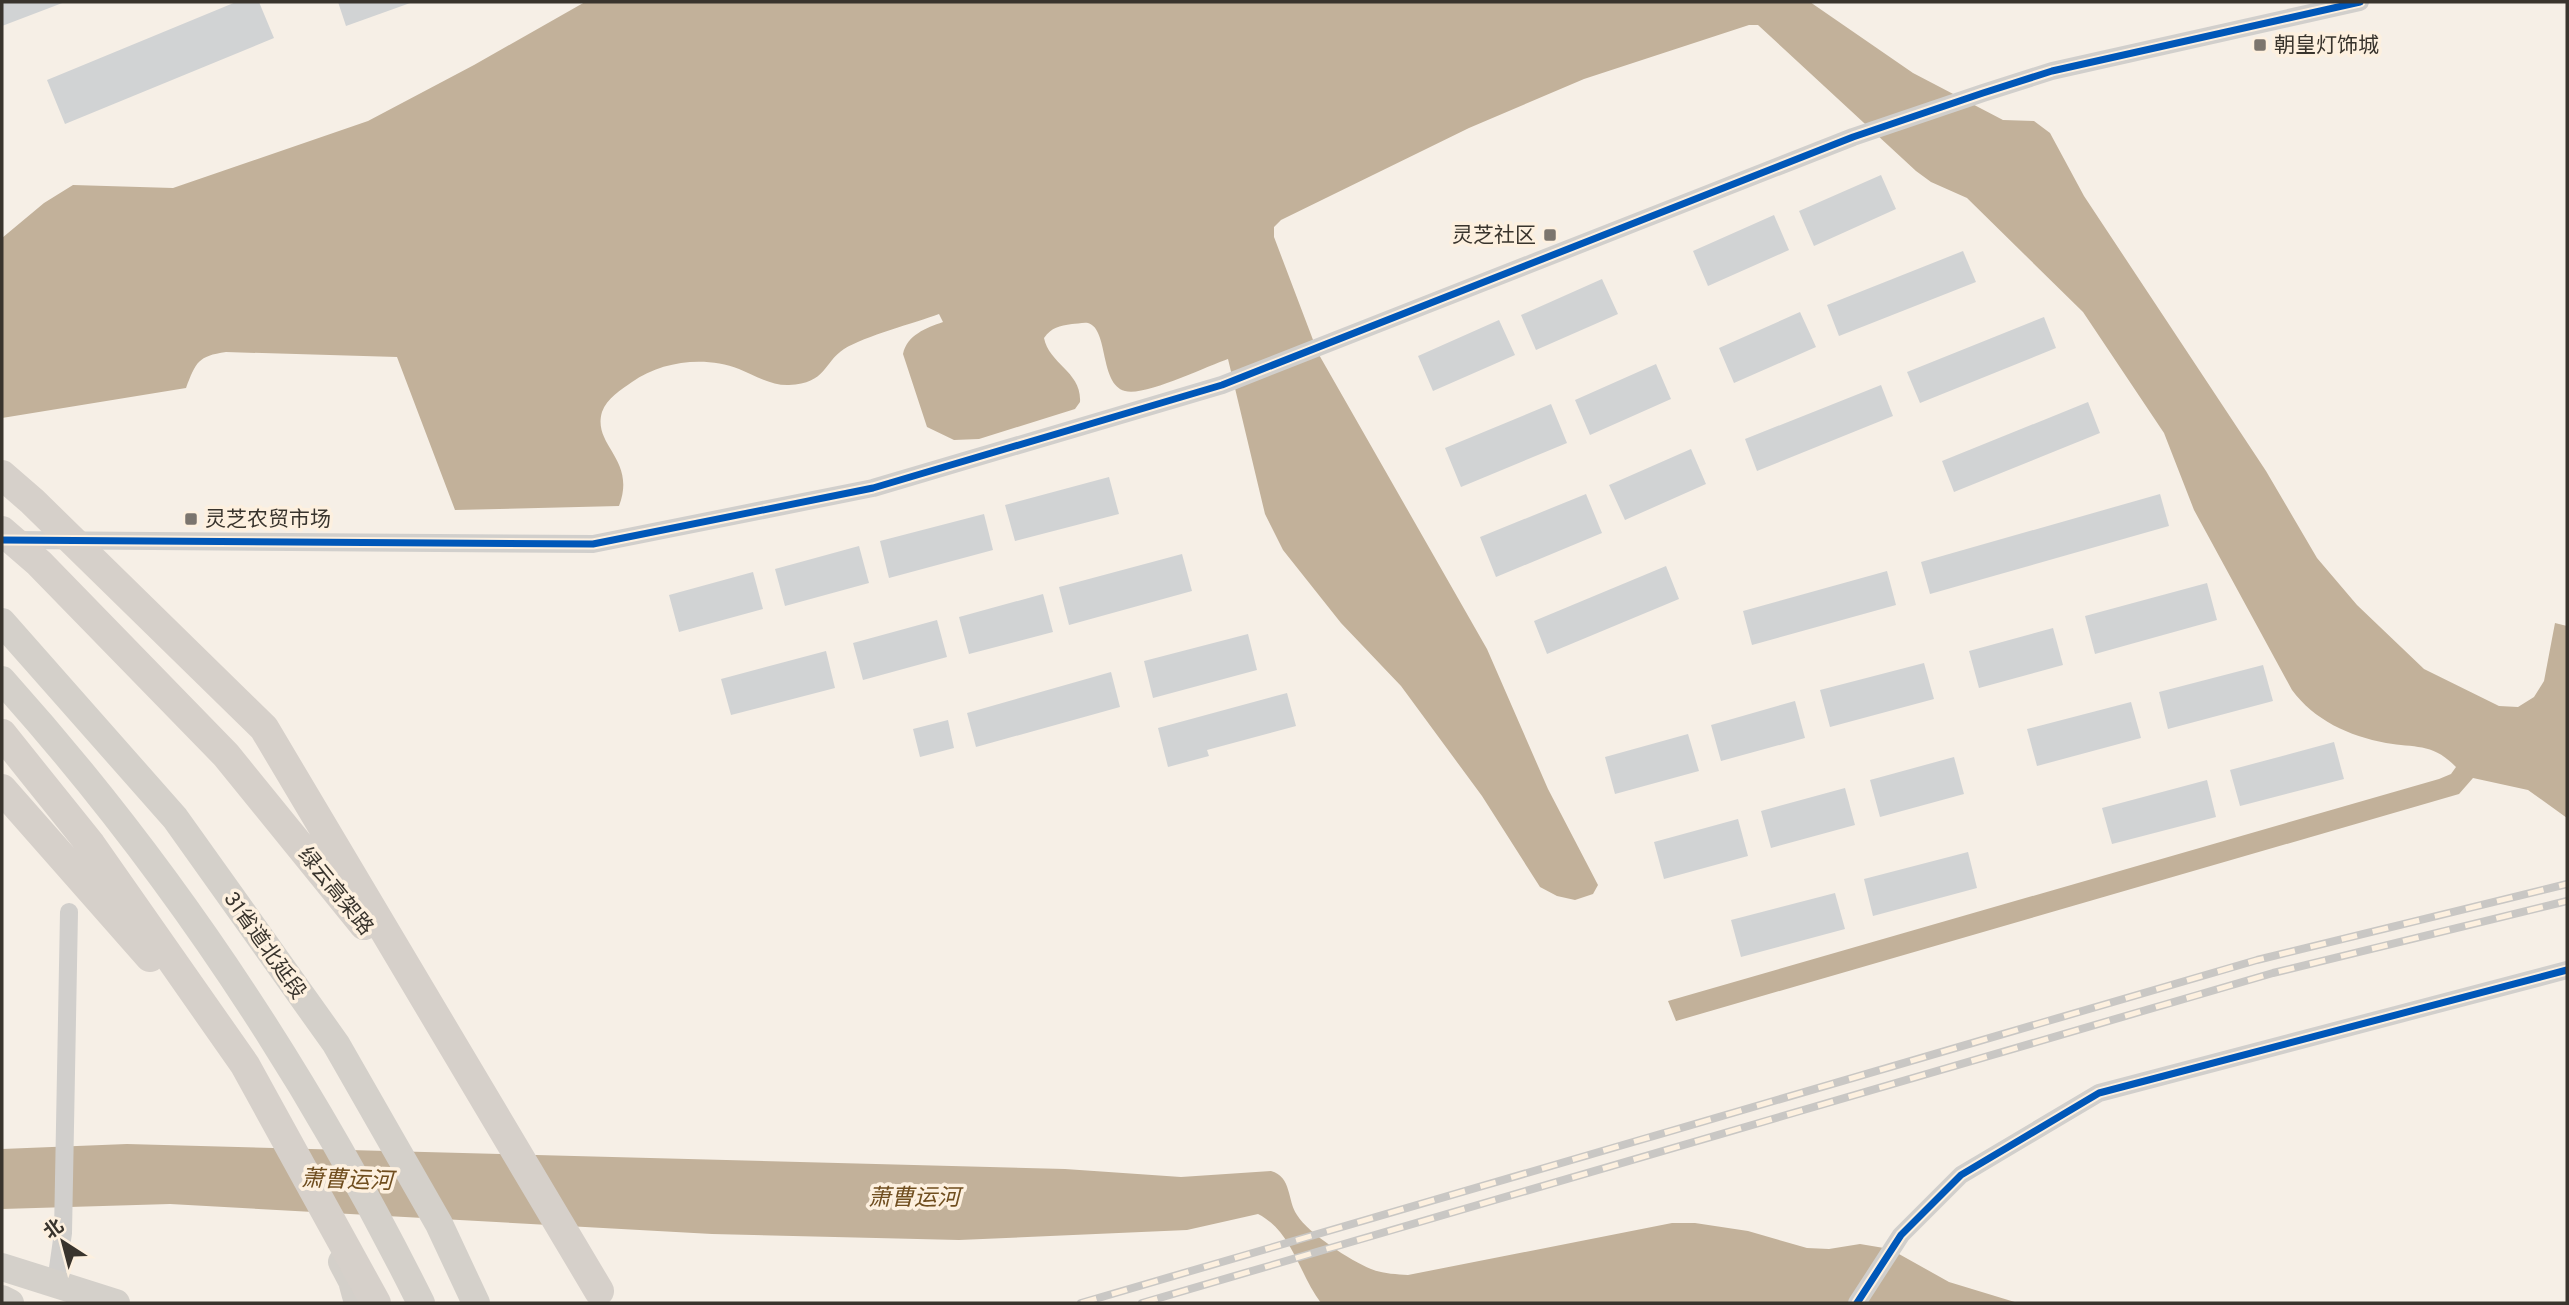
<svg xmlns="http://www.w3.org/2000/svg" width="2569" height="1305" font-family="Overpass,'Noto Sans SC',sans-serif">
<rect width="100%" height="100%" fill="#f6efe6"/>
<path fill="#c2b19a" d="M 585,2 L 1810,2 L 1913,73 L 2003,120 L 2034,121 L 2050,133 L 2084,196 L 2266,471 L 2317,558 L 2357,605 L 2424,669 L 2499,706 L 2518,707 L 2534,697 L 2544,681 L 2555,623 L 2567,626 L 2567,818 L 2528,790 L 2473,778 L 2459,794 L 1676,1021 L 1668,1001 L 2439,779 L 2451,774 L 2456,767 C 2433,743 2416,748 2386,743 C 2349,736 2314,720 2292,690 L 2194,510 L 2164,433 L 2083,312 L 1967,198 L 1931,182 L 1916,171 L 1758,25 L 1749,25 L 1584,79 L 1469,128 L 1281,220 L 1274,227 L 1274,237 L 1318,353 L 1487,649 L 1548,789 L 1598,885 L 1593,894 L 1575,900 L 1557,896 L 1540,887 L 1482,796 L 1401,686 L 1341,623 L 1283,550 L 1265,514 L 1228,359 C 1207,366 1144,397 1125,391 C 1099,384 1109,329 1088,323 C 1084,322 1076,324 1072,324 C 1059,326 1052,327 1044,338 C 1049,364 1082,372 1080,402 L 1075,409 L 979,439 L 954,440 L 927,427 L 903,354 C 907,335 926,328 943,322 L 939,314 C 915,323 865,336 844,349 C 823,363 827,383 789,385 C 773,386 753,375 739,369 C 705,356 662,361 632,382 C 621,390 607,398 602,412 C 592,446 637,459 619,506 L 455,510 L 397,357 L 226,352 C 198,356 196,362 186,388 L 2,418 L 2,238 L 44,203 L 73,185 L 173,188 L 368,121 L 474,65 Z
M 127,1144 L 1065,1169 L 1181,1177 L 1271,1171 C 1292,1177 1287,1200 1297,1215 C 1308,1233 1351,1261 1371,1269 C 1383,1274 1396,1274 1408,1275 L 1672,1223 L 1695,1223 L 1748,1231 L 1807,1248 L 1829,1249 L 1860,1244 L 1890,1249 L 1949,1282 L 2018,1303 L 1321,1303 C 1299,1274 1292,1231 1258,1214 L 1187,1230 L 959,1240 L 712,1234 L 170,1204 L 2,1209 L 2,1149 Z"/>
<path fill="#d1d3d4" d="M 2,2 L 65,2 L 2,26 Z
M 236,2 L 259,2 L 274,38 L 65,124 L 47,80 Z
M 338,2 L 413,2 L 346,26 Z
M 1881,175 L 1896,209 L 1814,246 L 1799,211 Z
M 1774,215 L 1789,250 L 1708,286 L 1693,251 Z
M 1963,251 L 1976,282 L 1839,336 L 1827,305 Z
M 1602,279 L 1618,314 L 1536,350 L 1521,315 Z
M 1800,312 L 1816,347 L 1734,383 L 1719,348 Z
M 2044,317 L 2056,348 L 1920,403 L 1907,372 Z
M 1499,320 L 1515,355 L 1433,391 L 1418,356 Z
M 1656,364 L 1671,399 L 1590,435 L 1575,400 Z
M 1881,385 L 1893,416 L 1757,471 L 1745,439 Z
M 2088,402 L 2100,433 L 1954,492 L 1942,461 Z
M 1551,404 L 1567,443 L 1461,487 L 1445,448 Z
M 1691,449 L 1706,484 L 1625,520 L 1609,485 Z
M 1109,477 L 1119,514 L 1015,541 L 1005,505 Z
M 1586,494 L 1602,533 L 1496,577 L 1480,537 Z
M 2160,494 L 2169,526 L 1930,594 L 1921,562 Z
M 984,514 L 993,550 L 889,578 L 880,541 Z
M 859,546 L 869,583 L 785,606 L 775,569 Z
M 1182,554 L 1192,591 L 1069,625 L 1059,587 Z
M 1666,566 L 1679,599 L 1547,654 L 1534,621 Z
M 1887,571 L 1896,605 L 1752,645 L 1743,611 Z
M 753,572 L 763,609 L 679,632 L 669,595 Z
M 2207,583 L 2217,620 L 2095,654 L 2085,616 Z
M 1043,594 L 1053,632 L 969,654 L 959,617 Z
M 937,620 L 947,657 L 863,680 L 853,643 Z
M 2053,628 L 2063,665 L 1979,688 L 1969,651 Z
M 1248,634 L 1257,670 L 1153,698 L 1144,661 Z
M 826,651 L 835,688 L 731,715 L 721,679 Z
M 1924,663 L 1934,699 L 1830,727 L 1820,690 Z
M 2263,665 L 2273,701 L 2168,729 L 2159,692 Z
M 1111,672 L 1120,707 L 976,747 L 967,713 Z
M 1287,693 L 1296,726 L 1207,750 L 1209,756 L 1168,767 L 1158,728 Z
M 1795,701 L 1805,738 L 1721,761 L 1711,725 Z
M 2131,702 L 2141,738 L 2037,766 L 2027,729 Z
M 948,720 L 954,748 L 920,757 L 913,729 Z
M 1688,734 L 1699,771 L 1615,794 L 1605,757 Z
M 2334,742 L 2344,779 L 2240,806 L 2230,770 Z
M 1954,757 L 1964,794 L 1880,817 L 1870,780 Z
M 2207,780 L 2216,817 L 2112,844 L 2102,808 Z
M 1845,788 L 1855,825 L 1771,848 L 1761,811 Z
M 1738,819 L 1748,856 L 1664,879 L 1654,842 Z
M 1968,852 L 1977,888 L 1873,916 L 1864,879 Z
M 1835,893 L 1845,929 L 1741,957 L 1731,920 Z"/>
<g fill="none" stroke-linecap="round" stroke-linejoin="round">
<path stroke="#d1cfcc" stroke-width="18" d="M 14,540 L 593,544 L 873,488 L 1222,385 L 1853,137 L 1983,93 L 2052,71 L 2360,2
M 56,1282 L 63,1233 L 69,912
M 1857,1303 L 1901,1235 L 1961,1175 L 2099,1093 L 2567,970"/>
<path stroke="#d4d0ca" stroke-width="28" d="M 2,622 L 175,818 L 336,1044 L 439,1224 L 476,1303
M 2,680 C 170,867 309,1078 421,1303
M 342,1262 L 352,1281 L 358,1303
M 2,1267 L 116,1303
M 2,1299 L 10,1303"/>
<path stroke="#d6d0ca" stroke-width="30" d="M 2,475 L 32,501 L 264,728 L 599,1291
M 2,531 L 39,563 L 226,755 L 364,925
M 2,734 L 91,845 L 245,1065 L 376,1303
M 2,789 L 150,957"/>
<defs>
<path id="rail" d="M 1081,1303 L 2257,960 L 2567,884
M 1142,1303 L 2273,973 L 2567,901"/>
</defs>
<use href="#rail" stroke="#c9c7c4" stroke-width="8"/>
<use href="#rail" stroke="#fdf0df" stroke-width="5" stroke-dasharray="16" stroke-linecap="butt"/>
<defs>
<path id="cycleway" d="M 2,540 L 593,544 L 873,488 L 1222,385 L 1853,137 L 1983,93 L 2052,71 L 2360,2
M 1857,1303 L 1901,1235 L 1961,1175 L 2099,1093 L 2567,970"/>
</defs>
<use href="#cycleway" stroke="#fdf0df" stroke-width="11"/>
<use href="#cycleway" stroke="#0057b8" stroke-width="7"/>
</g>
<g fill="#7b756e" stroke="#fdf0df" stroke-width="2.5">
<rect x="2253" y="38" width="14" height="14" rx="3.5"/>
<rect x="1543" y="228" width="14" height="14" rx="3.5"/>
<rect x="184" y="512" width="14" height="14" rx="3.5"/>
</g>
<g text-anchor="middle" stroke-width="7" stroke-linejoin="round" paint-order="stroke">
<g font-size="21" fill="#39342d" stroke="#fdf0df" text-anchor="start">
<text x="2274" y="52">朝皇灯饰城</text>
<text x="1536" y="242" text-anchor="end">灵芝社区</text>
<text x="205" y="526">灵芝农贸市场</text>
</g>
<g font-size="21" fill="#39342d" stroke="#fdf0df">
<text transform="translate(336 891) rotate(51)" y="7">绿云高架路</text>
<text transform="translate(265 945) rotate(55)" y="7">31省道北延段</text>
</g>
<g font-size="23" font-style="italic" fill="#704e1f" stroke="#fdf0df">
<text transform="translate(347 1179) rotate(2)" y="8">萧曹运河</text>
<text x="914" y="1205">萧曹运河</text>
</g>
</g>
<rect width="2569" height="1305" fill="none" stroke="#39342d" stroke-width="7"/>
<g transform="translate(63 1242) rotate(324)" stroke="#fdf0df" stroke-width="5" paint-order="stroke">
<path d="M0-5L12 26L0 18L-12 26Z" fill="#39342d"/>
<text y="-10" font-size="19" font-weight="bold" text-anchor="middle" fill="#39342d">北</text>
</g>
</svg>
